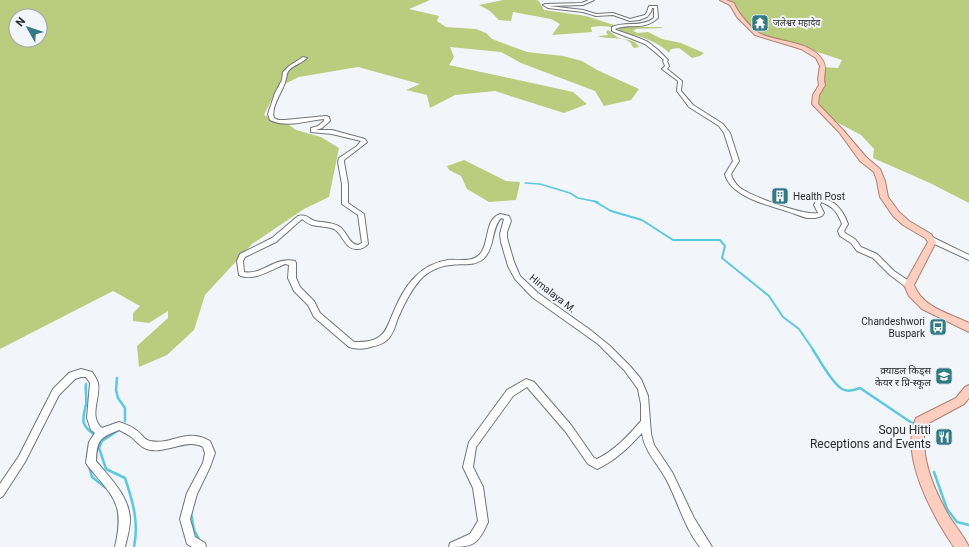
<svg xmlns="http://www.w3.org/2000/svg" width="969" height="547" font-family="Roboto,'Noto Sans Devanagari',sans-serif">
<rect width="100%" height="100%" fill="#f2f5fa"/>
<path fill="#bacc7d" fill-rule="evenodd" d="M 0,0 L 430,0 L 409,9 L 439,16 L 437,21 L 446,27 L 476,29 L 486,33 L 492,39 L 527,52 L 563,56 L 582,61 L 597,70 L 639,89 L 631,100 L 604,106 L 595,91 L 521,63 L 501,52 L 450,47 L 454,57 L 449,65 L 573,92 L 587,104 L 564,113 L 495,91 L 455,95 L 430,108 L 427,95 L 406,90 L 420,84 L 358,67 L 299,77 L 278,87 L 264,115 L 289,125 L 296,130 L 321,137 L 339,148 L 329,197 L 304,209 L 252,244 L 205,295 L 194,330 L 167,355 L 139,367 L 137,346 L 168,318 L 168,311 L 149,323 L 133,321 L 133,313 L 140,306 L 113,291 L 0,349 ZM 16,16 L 40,16 L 40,40 L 16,40 Z
M 503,0 L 536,0 L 539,1 L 544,10 L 586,16 L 614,25 L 612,27 L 601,26 L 591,27 L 592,32 L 552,35 L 560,24 L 551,19 L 513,12 L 511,21 L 499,20 L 490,11 L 479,5 Z
M 727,0 L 969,0 L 969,203 L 930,183 L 873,158 L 874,149 L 861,135 L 829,118 L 816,102 L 823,67 L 838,68 L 842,60 L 759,33 L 737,13 L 733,5 Z
M 619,27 L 661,27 L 663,28 L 636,29 L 633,31 L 638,33 L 648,32 L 662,39 L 681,43 L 704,53 L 700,56 L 692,58 L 679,48 L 671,49 L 669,53 C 662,45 648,39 638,36 C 631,34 625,34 619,32 Z
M 608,30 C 611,32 614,35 617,37 C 624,41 635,38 639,47 L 634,48 C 632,47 632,45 631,43 C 623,36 607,40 598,36 L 608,35 L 606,32 Z
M 464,160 L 506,181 L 520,182 L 516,200 L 489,202 L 467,189 L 461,176 L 449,170 L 447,166 Z"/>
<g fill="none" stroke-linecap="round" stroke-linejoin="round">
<path stroke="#5bc9de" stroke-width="1.5" d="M 525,183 L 540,184 L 570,193 L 578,198 L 598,202"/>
<path stroke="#5bc9de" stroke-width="2" d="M 594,201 L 611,211 L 642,220 L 673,240 L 720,240 L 725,246 L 722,258 L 769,296 L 783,317 L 799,329 L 814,351"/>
<path stroke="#5bc9de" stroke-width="2.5" d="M 813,350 C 820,360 831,382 842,389 C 847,392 855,390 860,388 L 912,423 L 913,431
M 117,378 L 116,390 L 118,398 L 125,408 L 125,421
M 86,384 C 85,391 87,397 86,404 C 83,419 79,424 95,435
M 119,430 L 102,441 L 99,448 L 106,469 L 125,478 C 133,502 139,522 134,547
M 87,456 L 89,445
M 89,466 L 92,477 L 106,488
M 934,472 L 947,509 L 957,522 L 969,525
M 119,513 L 119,524
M 191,513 L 194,530 L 200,541"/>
<defs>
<path id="minor" d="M 589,0 L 594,0 L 583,5 L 549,6 L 583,10 L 596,14 L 613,13 L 630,19 L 645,15 L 647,12 L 649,6 L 657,6 L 658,18 C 642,32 631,22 615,29 L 616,30 L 639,38 L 648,42 L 658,50 L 668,60 L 667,61 L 669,66 L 667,69 L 682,81 L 681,91 L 693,105 L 723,124 L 730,133 L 739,161 L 731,174 C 732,179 735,183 739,187 C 750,196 804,216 818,213 L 814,205 L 817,199 C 833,197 843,210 848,224 L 844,231 L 845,233 L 855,239 L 861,247 L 877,254 L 894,271 L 912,283 L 913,285 L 912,287 L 906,287 L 890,275 L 873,258 L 857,251 L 851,243 L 840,236 L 838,231 L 842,224 C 838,213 833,206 821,202 L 820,205 L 824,213 L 822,216 L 815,218 L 807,218 C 800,216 793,213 786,211 C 767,205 730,196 725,174 L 733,161 L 724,133 L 719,126 L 689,107 L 677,91 L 678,81 L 662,69 L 665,66 L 663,61 L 664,60 L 655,52 L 645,44 L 612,31 L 612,27 C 627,21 640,28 654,18 L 654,8 L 652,8 L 651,12 L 647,17 L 639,20 L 630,21 L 613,15 L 596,16 L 583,12 L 548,8 L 543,5 L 545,4 L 582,3 Z
M 303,57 L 307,58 C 302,63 294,65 289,70 C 286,74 287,76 286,79 C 284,90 270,107 274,118 L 278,120 L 285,120 L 326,116 L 329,117 L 330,121 L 322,128 L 316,130 L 332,130 L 365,139 L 367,142 L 366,143 L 344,160 L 344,162 L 348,184 L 348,203 L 364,214 L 368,244 C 365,247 362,249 357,249 C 345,250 343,234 334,229 C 327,226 320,227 312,225 C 308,224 305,221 302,219 L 276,242 L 245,257 L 243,261 L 244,272 C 261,276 275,256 295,261 L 296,263 L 296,278 L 300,287 L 314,301 L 320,313 L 354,342 C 363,342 373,342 380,336 C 386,332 388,325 391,318 C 397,304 404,287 416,276 C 425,267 436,262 448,260 C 459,259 472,263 480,254 C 490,243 484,220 500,214 L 509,216 L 511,221 L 507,232 L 507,238 L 514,262 L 520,276 L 538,293 L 589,329 L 610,346 L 630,366 L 641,379 L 648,396 L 651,434 L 654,445 L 672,472 L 694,518 L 712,547 L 700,547 C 684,527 678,501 666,479 C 657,462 645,453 642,433 C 629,447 615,461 597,469 L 588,464 L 565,431 L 527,387 L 513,396 L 476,447 L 473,467 L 483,487 L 488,522 C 478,545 473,547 449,547 L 450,543 L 470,534 L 478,521 L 473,488 L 463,467 L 469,442 L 507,390 L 526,379 L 534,382 L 571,425 L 594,458 L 597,459 C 615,450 628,436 641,421 L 641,404 L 638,389 L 624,370 L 598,344 L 532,297 L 515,279 L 508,266 L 501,242 L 500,234 L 504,219 L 501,218 C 491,229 495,246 485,257 C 477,267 462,263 451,265 C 438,266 427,272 419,281 C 410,292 403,306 398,318 C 395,326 393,335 387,340 C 382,345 374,346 367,348 C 361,349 355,349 349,347 L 314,317 L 308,305 L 294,291 L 288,278 L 289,265 L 285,264 C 271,270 253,282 239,275 L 237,261 L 240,254 L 272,238 L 298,216 C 308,214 308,219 315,221 C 324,223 333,222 340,227 C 347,232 349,244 358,245 L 362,243 L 358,215 L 342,204 L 342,184 L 338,162 L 339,158 L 357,146 L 361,141 L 332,134 L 311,132 L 311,128 L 318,126 L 324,121 L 324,119 C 306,121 287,128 270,120 L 268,114 L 275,93 L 282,80 L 283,72 L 289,66 Z
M 928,237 L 932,237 L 969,255 L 969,260 L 928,241 L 927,239 Z
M 81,369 L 92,372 C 94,375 97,379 98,383 C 101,398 88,416 102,428 L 119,422 C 125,424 131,426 136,430 C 141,433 144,440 150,441 C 172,446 185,427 210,441 L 215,453 L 210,467 L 197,494 L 190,519 L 195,537 L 205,543 L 206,547 L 192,547 L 187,544 L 180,519 L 187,493 L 203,463 L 205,453 L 203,447 C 187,438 168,453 151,450 C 141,449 137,441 130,436 C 127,434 123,432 119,430 C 99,438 97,440 96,461 C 110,478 129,496 130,519 C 130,529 127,538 125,547 L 115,547 C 125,503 114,498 88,466 L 86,463 L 89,442 L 95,433 L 91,430 L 87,418 L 90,383 L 86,377 L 81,377 L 75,379 L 59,395 L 25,462 L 3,496 L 0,498 L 0,484 L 19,456 L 53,389 L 69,373 Z"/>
<path id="major" d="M 720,0 L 726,0 L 734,3 C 737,12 751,28 759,33 C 777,43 812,40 823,61 C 828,68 822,77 825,85 L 819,95 L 818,104 L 843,130 L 866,157 L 880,169 L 885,181 L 888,197 L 899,212 L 909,221 L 931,234 L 936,242 L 914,285 C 923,308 949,313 969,323 L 969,332 L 922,309 L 909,296 L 904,285 L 928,242 L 925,238 L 903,225 L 893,216 L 880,197 L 877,181 L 874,172 L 860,161 L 839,132 L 812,104 L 813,95 L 819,85 L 818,79 L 820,66 L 816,58 L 801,49 L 755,35 L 737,17 L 730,5 Z
M 969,385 L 969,398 L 964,404 L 925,425 C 920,457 933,488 949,516 C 955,526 964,536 969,547 L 954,547 C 933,516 899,456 916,418 L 956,398 L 965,387 Z"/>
</defs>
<use href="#minor" stroke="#717479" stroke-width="2"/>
<use href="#major" stroke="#af7f71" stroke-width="2"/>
<use href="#minor" fill="#fff" fill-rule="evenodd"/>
<use href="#major" fill="#fbcec0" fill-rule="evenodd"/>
</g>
<defs>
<symbol id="temple-square" viewBox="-11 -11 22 22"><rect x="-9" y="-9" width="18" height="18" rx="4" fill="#337a84" stroke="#f2f5fa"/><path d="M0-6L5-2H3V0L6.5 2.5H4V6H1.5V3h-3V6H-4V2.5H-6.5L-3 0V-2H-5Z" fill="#fff"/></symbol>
<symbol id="building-square" viewBox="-11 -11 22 22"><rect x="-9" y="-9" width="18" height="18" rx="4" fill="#337a84" stroke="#f2f5fa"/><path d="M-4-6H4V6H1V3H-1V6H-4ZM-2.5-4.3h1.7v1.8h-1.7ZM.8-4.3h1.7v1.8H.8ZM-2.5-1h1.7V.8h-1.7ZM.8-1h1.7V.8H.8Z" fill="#fff"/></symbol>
<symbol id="bus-square" viewBox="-11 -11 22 22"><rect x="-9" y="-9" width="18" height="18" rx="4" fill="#337a84" stroke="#f2f5fa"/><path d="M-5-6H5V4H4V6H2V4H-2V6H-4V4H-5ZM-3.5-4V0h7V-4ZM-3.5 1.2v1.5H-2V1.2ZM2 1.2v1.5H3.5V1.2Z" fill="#fff"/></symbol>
<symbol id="school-square" viewBox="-11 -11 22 22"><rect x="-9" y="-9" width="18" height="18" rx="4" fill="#337a84" stroke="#f2f5fa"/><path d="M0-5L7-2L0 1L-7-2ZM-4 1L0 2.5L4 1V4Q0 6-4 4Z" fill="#fff"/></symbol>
<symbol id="restaurant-square" viewBox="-11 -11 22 22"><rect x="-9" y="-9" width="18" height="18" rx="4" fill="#337a84" stroke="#f2f5fa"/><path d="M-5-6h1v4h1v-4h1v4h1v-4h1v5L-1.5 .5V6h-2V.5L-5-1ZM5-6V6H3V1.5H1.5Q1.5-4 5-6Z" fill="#fff"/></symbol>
</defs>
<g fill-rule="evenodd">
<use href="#temple-square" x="750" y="13" width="20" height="20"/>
<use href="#building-square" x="770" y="186" width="20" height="20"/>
<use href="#bus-square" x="928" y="317" width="20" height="20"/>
<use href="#school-square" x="934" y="366" width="20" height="20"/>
<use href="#restaurant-square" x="934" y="427" width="20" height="20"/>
</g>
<g text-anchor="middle" stroke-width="4" stroke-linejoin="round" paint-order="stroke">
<g font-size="9" fill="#28292b" stroke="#f2f5fa" text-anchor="start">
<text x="773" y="26">जलेश्वर महादेव</text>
</g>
<g font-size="10" fill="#28292b" stroke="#f2f5fa" text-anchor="end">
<text x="793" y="200" text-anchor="start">Health Post</text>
<text x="925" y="325">Chandeshwori<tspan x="925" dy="12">Buspark</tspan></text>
<text x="931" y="374">क्र्याडल किड्स<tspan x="931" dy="12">केयर र प्रि-स्कूल</tspan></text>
</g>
<g font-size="10" fill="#28292b" stroke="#f2f5fa">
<text transform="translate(553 293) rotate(38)" y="4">Himalaya M.</text>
</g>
<g font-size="12" fill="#28292b" stroke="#f2f5fa" text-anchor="end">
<text x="931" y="434">Sopu Hitti<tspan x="931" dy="14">Receptions and Events</tspan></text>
</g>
</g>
<g transform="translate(28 28) rotate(309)"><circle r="19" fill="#f2f5fa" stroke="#a1a3a7"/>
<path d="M0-3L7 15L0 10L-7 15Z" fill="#337a84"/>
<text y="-6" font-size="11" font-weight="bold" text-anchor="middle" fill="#28292b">N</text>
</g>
</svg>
